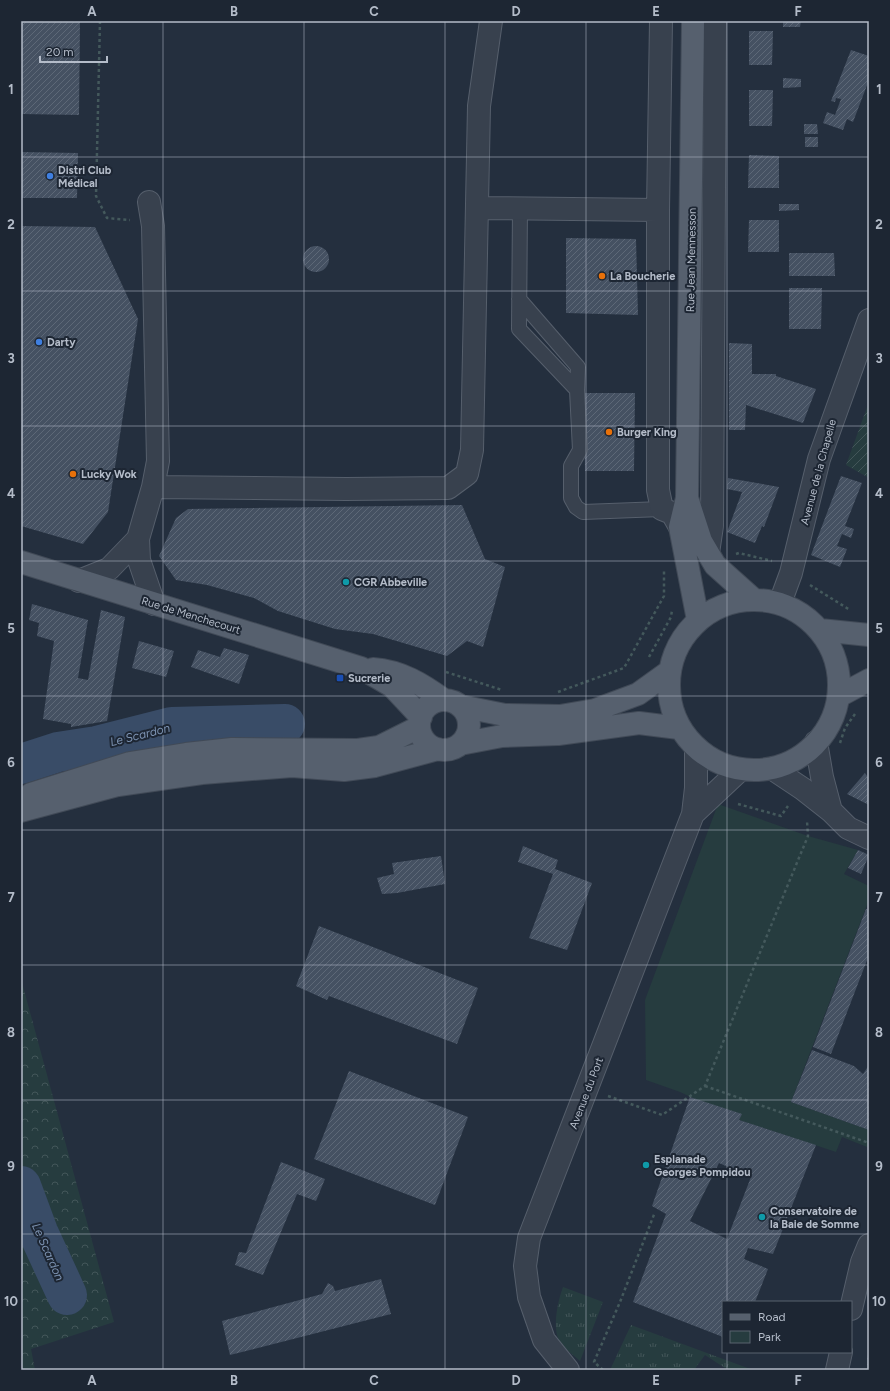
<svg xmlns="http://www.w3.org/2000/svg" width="890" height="1391" font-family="Figtree,sans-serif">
<defs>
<pattern id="grass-tufts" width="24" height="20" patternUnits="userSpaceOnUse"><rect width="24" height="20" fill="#263c3f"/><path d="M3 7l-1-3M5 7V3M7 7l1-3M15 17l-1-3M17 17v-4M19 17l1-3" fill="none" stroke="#435659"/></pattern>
<pattern id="forest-crowns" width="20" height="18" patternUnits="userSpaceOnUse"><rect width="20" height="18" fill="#263c3f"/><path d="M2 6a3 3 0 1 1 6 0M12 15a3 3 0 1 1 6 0" fill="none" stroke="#435659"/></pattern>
<pattern id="garden-furrows" width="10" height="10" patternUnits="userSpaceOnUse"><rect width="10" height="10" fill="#263c3f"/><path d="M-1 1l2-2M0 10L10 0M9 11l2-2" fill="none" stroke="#435659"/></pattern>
<pattern id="building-hatch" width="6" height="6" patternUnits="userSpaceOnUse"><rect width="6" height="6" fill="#455162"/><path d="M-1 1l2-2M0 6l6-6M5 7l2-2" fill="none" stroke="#5d6877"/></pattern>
</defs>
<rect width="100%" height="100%" fill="#242f3e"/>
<path fill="url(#grass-tufts)" d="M 563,1287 L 603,1302 L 580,1361 C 572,1354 562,1347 558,1338 C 553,1323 558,1301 563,1287 Z
M 631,1325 L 753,1370 L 728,1370 L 705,1355 L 694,1370 L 610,1370 Z"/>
<path fill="url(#forest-crowns)" d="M 21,979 L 114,1322 L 31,1349 L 35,1370 L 21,1370 Z"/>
<path fill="#263c3f" d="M 718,804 L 808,836 L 858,850 L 844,874 L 869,886 L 869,900 L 791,1102 L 869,1130 L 869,1145 L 867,1147 L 842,1137 L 836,1152 L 739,1120 L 680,1092 L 646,1080 L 645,1000 Z"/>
<path fill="url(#garden-furrows)" d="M 869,402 L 869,478 L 846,465 Z"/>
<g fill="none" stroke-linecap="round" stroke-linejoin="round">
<path stroke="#394c67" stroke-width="40" d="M 21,764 L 58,752 L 97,746 L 172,727 L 285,724
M 21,1186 L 38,1232 L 67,1295"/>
</g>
<path fill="url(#building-hatch)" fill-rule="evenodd" d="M 21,21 L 80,22 L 79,115 L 21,114 Z
M 783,21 L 801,21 L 800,27 L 783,27 Z
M 749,31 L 773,31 L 772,65 L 749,65 Z
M 851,50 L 869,56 L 869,80 L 853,122 L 847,119 L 843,130 L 823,123 L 827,112 L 835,115 L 841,99 L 836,98 L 835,102 L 831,101 Z
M 783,78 L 801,79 L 801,87 L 783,88 Z
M 749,90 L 773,90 L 772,126 L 749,126 Z
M 804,124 L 817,124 L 818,134 L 804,134 Z
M 805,137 L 818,137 L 818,147 L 805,147 Z
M 21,152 L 78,153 L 77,198 L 21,198 Z
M 749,155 L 779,156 L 779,188 L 748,188 Z
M 779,204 L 799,204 L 799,210 L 779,211 Z
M 749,220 L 779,220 L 779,252 L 748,252 Z
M 21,226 L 95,227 L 138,319 L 108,512 L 83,544 L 21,526 Z
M 566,238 L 636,239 L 638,315 L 566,313 Z
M303 259a13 13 0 1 1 26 0a13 13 0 1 1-26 0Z
M 789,253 L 834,253 L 835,276 L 789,276 Z
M 789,288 L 822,288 L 821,329 L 789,329 Z
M 729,343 L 752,344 L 752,374 L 776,374 L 776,376 L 816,389 L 803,423 L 746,405 L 745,430 L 729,430 Z
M 584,393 L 635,393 L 634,471 L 585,471 Z
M 841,476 L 862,483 L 845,526 L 854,529 L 851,538 L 842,534 L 837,546 L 847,549 L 840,567 L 811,555 Z
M 728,478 L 779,487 L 764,527 L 762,526 L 755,543 L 727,532 L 742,492 L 727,489 Z
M 462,505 L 485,559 L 505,567 L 483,647 L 467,641 L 447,656 L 373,634 L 335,629 L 278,611 L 254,598 L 207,585 L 176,580 L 159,556 L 176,518 L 188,509 Z
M 32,604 L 88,620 L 78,678 L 88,680 L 101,610 L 125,617 L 107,721 L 71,727 L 71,724 L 43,719 L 54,641 L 37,636 L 39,623 L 29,620 Z
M 139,641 L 174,651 L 166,677 L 132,668 Z
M 224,648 L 249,655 L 239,684 L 191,667 L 198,650 L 220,657 Z
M 865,773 L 869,779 L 869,805 L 847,794 Z
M 523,846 L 558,860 L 555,869 L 592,883 L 567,950 L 529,938 L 553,874 L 518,862 Z
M 858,850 L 869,855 L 861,874 L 848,868 Z
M 441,856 L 445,884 L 397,893 L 382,894 L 377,878 L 394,874 L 392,863 Z
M 866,909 L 869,910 L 869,955 L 831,1054 L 813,1047 Z
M 319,926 L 478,988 L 457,1044 L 329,996 L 327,1000 L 296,986 Z
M 812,1050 L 854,1066 L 863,1074 L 869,1065 L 869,1130 L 791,1102 Z
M 349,1071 L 468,1117 L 435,1205 L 314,1159 Z
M 690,1097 L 742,1114 L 739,1120 L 816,1145 L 773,1254 L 748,1248 L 744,1259 L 768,1269 L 755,1302 L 723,1302 L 723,1337 L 633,1302 L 666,1214 L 652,1206 ZM 719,1163 L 751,1177 L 727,1239 L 690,1221 Z
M 281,1162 L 325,1179 L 316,1201 L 297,1194 L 263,1275 L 235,1265 L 239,1252 L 246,1253 Z
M 381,1279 L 391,1314 L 230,1355 L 222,1321 L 322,1294 L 328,1283 L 333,1286 L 335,1291 Z
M 868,1354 L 869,1370 L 867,1370 L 867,1360 Z"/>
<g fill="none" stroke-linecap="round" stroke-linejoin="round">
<defs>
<path id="service" d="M 520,208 L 519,329 L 577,390 L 580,450 L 571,466 L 571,498 L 576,507 L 583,512 L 662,509
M 519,299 L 578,367 L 577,390"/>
<path id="minor" d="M 661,21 L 658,210 L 658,490 L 662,509 L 672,513 L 680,527
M 149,202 L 153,226 L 158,461 L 153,487 L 138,539 L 139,560 L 154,604
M 477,208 L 658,210
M 153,487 L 346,489 L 448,488 L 467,474 L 472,450 L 479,106 L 491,21
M 708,553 L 712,526 L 715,21
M 79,581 L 109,569 L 138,539
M 693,814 L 740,770
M 851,1309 L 862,1262 L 869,1245
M 568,1370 L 544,1340 L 529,1297 L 525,1266 L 529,1238 L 693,814 L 696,788 L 696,749
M 837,1370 L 841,1352"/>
<path id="tertiary" d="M 780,603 L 791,573 L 819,459 L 869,320
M 816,742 L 822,777 L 831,811
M 773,769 L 803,789 L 831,811 L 848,828 L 869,838"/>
<path id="primary" d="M 693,21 L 687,498 L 680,527 L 698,620
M 687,498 L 701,541 L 715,565 L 753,599
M 21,562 L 361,668 L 392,686 L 421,717
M669 685a85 85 0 1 1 170 0a85 85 0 1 1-170 0Z
M 820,630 L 869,635
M 373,669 C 401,671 422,684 444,700
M 839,696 L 869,680
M419 725a25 25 0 1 1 50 0a25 25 0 1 1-50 0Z
M 460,706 L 505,715 L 560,716 L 595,710 L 638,694 L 670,671
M 460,744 L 502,736 L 558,734 L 639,723 L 679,728
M 31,794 L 130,763 L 186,754 L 232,749 L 358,750 L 379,747 L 419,727
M 21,811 L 118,785 L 202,773 L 292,766 L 344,770 L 375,766 L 438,749"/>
</defs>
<use href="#service" stroke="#565f6c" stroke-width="16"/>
<use href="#minor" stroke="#565f6c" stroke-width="24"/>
<use href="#tertiary" stroke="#565f6c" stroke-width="24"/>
<use href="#primary" stroke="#414a57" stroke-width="24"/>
<path stroke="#44595c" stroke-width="2.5" stroke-dasharray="3 3" stroke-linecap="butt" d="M 100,21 L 96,196 L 107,218 L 130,220
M 736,554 L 739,553 L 772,561
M 810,585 L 850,610
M 649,657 L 671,617 L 672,610
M 446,672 L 502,690
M 558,692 L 624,668 L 664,596 L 664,570
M 840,743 L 845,728 L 855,714
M 738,804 L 781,816 L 788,806
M 705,1086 L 869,1143
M 608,1096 L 662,1115 L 705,1086 L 808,836 L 807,821
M 603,1370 L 594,1362 L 620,1302 L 655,1212"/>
<use href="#service" stroke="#38414e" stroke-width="14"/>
<use href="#minor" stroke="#38414e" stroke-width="22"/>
<use href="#tertiary" stroke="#38414e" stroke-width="22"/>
<use href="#primary" stroke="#56606e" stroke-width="22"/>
</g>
<path fill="none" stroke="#b4bcc9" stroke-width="1" stroke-opacity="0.55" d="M 163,21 L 163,1370M 304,21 L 304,1370M 445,21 L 445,1370M 586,21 L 586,1370M 727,21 L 727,1302M 21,157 L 869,157M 21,291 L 869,291M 21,426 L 869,426M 21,561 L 869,561M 21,696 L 869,696M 21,830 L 869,830M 21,965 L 869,965M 21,1100 L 869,1100M 21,1234 L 869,1234M 727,1352 L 727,1370"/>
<g fill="#3f7fe0" stroke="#1d2633" stroke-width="1.5">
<circle cx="50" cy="176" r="4"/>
<circle cx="39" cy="342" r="4"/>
</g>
<g fill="#e8710a" stroke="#1d2633" stroke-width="1.5">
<circle cx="602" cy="276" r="4"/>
<circle cx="609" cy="432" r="4"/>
<circle cx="73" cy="474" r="4"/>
</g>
<g fill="#0f9aa8" stroke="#1d2633" stroke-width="1.5">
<circle cx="346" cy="582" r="4"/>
<circle cx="646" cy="1165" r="4"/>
<circle cx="762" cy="1217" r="4"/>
</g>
<rect fill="#1a4fb4" stroke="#1d2633" stroke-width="1.5" x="336" y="674" width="8" height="8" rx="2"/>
<g text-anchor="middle" stroke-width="4" stroke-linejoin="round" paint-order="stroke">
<g font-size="11" font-weight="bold" fill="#b4bcc9" stroke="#1d2633" text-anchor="start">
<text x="58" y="174">Distri Club<tspan x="58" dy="13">Médical</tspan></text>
<text x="610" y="280">La Boucherie</text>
<text x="47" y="346">Darty</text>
<text x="617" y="436">Burger King</text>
<text x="81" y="478">Lucky Wok</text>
<text x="354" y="586">CGR Abbeville</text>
<text x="348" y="682">Sucrerie</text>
<text x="654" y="1163">Esplanade<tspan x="654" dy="13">Georges Pompidou</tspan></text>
<text x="770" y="1215">Conservatoire de<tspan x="770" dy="13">la Baie de Somme</tspan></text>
</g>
<g font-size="11" fill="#b4bcc9" stroke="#1d2633">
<text transform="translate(691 260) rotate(-89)" y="4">Rue Jean Mennesson</text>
<text transform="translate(818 472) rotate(-75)" y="4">Avenue de la Chapelle</text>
<text transform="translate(191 615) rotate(17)" y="4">Rue de Menchecourt</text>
<text transform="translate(586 1093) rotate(-69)" y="4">Avenue du Port</text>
</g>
<g font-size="12" font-style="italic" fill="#7c92b1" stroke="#1d2633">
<text transform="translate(140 735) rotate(-14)" y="4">Le Scardon</text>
<text transform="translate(48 1252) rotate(66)" y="4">Le Scardon</text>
</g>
</g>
<rect width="890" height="1391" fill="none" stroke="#1d2633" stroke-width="44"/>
<rect x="722" y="1301" width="130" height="52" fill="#1d2633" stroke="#59626f"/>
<rect x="730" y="1314" width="20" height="6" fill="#56606e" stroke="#59626f"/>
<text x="758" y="1321" font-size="12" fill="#b4bcc9">Road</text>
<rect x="730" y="1331" width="20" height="12" fill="#263c3f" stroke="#59626f"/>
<text x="758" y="1341" font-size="12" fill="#b4bcc9">Park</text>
<path d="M40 56v6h67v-6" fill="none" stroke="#b4bcc9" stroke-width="2"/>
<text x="46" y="56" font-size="12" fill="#b4bcc9" stroke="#1d2633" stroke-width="3" paint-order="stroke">20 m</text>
<rect x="22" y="22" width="846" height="1347" fill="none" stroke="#b4bcc9" stroke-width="1.5"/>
<g font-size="13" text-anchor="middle" font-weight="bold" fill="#b4bcc9">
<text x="92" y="16">A</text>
<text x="234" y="16">B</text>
<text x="374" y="16">C</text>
<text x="516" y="16">D</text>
<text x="656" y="16">E</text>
<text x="798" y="16">F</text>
<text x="11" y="94">1</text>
<text x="879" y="94">1</text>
<text x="11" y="229">2</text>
<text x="879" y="229">2</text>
<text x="11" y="363">3</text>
<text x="879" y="363">3</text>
<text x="11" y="498">4</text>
<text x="879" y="498">4</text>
<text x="11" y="633">5</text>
<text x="879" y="633">5</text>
<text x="11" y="767">6</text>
<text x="879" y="767">6</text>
<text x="11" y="902">7</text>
<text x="879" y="902">7</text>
<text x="11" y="1037">8</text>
<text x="879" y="1037">8</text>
<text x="11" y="1171">9</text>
<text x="879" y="1171">9</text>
<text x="11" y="1306">10</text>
<text x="879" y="1306">10</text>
<text x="92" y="1385">A</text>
<text x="234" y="1385">B</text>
<text x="374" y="1385">C</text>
<text x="516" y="1385">D</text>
<text x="656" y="1385">E</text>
<text x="798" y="1385">F</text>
</g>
</svg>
